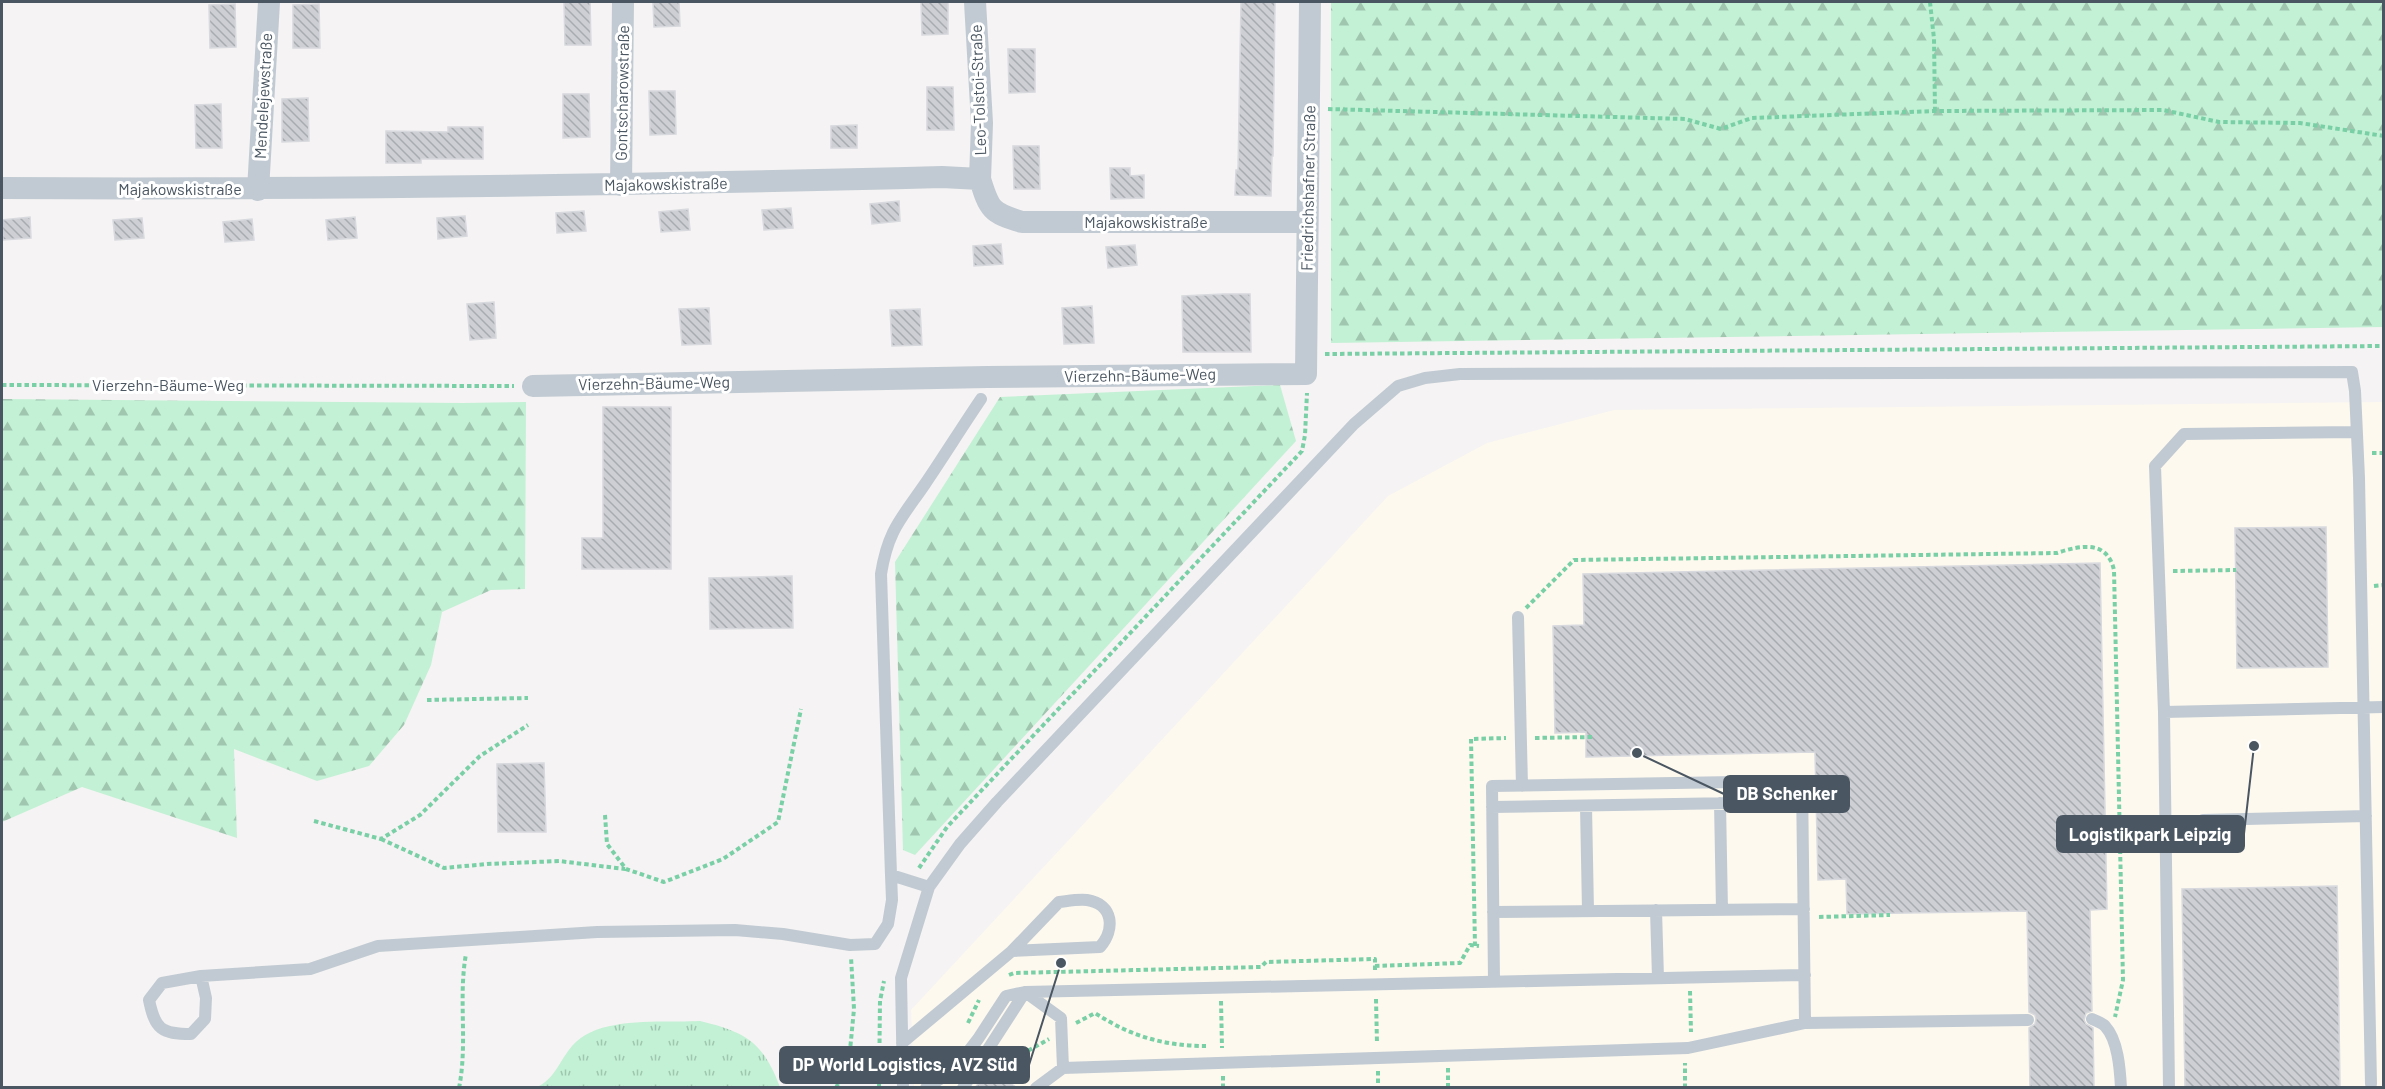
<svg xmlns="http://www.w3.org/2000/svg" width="2385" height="1089" font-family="Barlow,sans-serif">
<defs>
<pattern id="grass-tufts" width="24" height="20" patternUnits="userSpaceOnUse" patternTransform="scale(1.5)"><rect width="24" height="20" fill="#c3f1d5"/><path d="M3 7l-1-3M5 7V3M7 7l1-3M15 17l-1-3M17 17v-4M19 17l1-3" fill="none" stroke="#a0c6b0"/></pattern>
<pattern id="forest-firs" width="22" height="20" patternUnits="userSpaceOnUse" patternTransform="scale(1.5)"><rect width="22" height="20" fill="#c3f1d5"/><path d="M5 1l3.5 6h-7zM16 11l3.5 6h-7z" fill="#a0c6b0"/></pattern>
<pattern id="building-back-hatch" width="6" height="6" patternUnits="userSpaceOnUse" patternTransform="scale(1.5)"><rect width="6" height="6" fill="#cdcfd5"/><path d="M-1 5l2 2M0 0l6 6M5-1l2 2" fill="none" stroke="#a8abb0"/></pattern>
</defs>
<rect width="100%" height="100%" fill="#f5f3f3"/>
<path fill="#fdf9ef" d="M 2383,402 L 2383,1087 L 914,1087 L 911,1010 L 1388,496 L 1487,443 L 1614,410 Z"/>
<path fill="url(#grass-tufts)" d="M 700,1021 C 746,1032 763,1042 780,1087 L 537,1087 C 554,1080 560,1060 572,1046 C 598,1015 663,1023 700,1021 Z"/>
<path fill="url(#forest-firs)" d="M 1331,2 L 2383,2 L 2383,327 L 1331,343 Z
M 1280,385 L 1296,441 L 915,855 L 903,850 L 895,562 L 1000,397 Z
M 2,399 L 463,403 L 526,402 L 525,589 L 491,590 L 442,612 L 431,665 L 404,725 L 369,766 L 317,781 L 234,749 L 237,838 L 82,787 L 2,822 Z"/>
<path fill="url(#building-back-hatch)" stroke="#d7d9de" stroke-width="1.5" d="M 564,2 L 590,2 L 591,45 L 565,45 Z
M 653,2 L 679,2 L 680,26 L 654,27 Z
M 921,2 L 948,2 L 948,34 L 922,35 Z
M 1241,2 L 1275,2 L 1273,156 L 1272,156 L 1271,196 L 1235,195 L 1236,170 L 1238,170 Z
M 235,4 L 236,47 L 210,48 L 209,5 Z
M 319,4 L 320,48 L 293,48 L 293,5 Z
M 1008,49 L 1035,49 L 1035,92 L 1009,93 Z
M 927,87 L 953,87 L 954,130 L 927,130 Z
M 649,91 L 675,91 L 676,134 L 650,135 Z
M 563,94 L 589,94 L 590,137 L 563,138 Z
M 308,98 L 309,141 L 282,142 L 282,99 Z
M 221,104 L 222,148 L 196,148 L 195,105 Z
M 857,125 L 857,148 L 831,148 L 831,126 Z
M 448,127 L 483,127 L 483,159 L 421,159 L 421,163 L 386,163 L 386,131 L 448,132 Z
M 1013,146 L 1039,146 L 1040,189 L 1014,189 Z
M 1110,168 L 1130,168 L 1130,176 L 1144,175 L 1144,198 L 1111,199 Z
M 899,201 L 900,221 L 872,224 L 870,204 Z
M 791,208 L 793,228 L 764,230 L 762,210 Z
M 688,209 L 690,230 L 661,232 L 659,212 Z
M 584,211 L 586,231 L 557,233 L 556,213 Z
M 465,216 L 467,236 L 438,239 L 437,218 Z
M 30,217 L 31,238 L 3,240 L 2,220 Z
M 355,217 L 357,238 L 328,240 L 326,220 Z
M 142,218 L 144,238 L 115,240 L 113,220 Z
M 252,219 L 254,240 L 225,242 L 223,222 Z
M 1001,244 L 1003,264 L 974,266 L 973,246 Z
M 1135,245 L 1137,265 L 1108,268 L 1106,247 Z
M 1224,294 L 1250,294 L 1251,352 L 1183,352 L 1182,296 Z
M 494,302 L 496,338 L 470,340 L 467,304 Z
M 1092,306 L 1094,343 L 1064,344 L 1062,308 Z
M 709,308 L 711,344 L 682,345 L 679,309 Z
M 920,309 L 922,345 L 892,346 L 890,310 Z
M 603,407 L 671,407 L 671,569 L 582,569 L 582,538 L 603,538 Z
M 2326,527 L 2328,667 L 2237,668 L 2235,528 Z
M 2100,563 L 2107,909 L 2090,910 L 2092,1011 L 2086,1013 L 2084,1020 L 2086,1024 L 2093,1028 L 2094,1088 L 2030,1088 L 2029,1028 L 2035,1024 L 2036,1019 L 2035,1015 L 2029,1012 L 2027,911 L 1847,914 L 1846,879 L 1818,880 L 1815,752 L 1586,757 L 1586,732 L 1555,733 L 1553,626 L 1584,625 L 1583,574 Z
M 792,576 L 793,628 L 710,629 L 709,578 Z
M 544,763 L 546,832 L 498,832 L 497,764 Z
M 2337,886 L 2340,1088 L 2185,1088 L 2182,889 Z
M 989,1068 L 1017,1088 L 975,1088 Z"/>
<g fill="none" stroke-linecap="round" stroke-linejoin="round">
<path stroke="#7ad0a6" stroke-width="4" stroke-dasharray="4.5 3" stroke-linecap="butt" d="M 1930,2 L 1934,39 L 1935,111
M 1328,109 L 1685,119 L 1721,129 L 1752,118 L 1935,111 L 2163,110 L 2219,122 L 2300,123 L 2384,136
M 1325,354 L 2384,346
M 2,385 L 514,386
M 2372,453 L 2384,453
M 2173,571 L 2236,570
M 2374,586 L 2384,585
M 1526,608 L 1574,560 L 2057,553 C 2081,545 2107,540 2114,570 L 2123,980 L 2115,1017
M 427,700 L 528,698
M 1535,738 L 1594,737
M 605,815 L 607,844 L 626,869 L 664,882 L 723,859 L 778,822 L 801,709
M 314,821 L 381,839 L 420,815 L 480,756 L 528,725
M 381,839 L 444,868 L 487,864 L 559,861 L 625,869
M 919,868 L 947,827 L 1302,451 L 1305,435 L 1307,393
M 1819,917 L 1890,915
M 1475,946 L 1471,739 L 1506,738
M 1375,966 L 1460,963 L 1470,945 L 1479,946
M 1009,975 L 1014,973 L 1261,967 L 1266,962 L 1375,959 L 1375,971
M 1690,991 L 1691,1032
M 1376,999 L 1377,1043
M 1221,1001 L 1222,1048
M 968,1023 L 979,1000
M 1076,1023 L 1095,1013 C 1130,1036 1164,1046 1206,1046
M 996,1062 L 1001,1066 L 1049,1039
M 1448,1068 L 1448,1088
M 1378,1071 L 1378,1088
M 1223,1076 L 1223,1088
M 459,1088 C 468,1043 458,998 466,954
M 836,1088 L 849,1061 L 854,1009 L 851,957
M 879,1088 L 880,1001 L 884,981
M 1685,1088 L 1685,1063"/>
<path stroke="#c1cad2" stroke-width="12" d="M 1518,617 L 1522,786
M 2164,712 L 2155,466 L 2184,434 L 2356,432
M 1720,803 L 1722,910
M 1586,806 L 1588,911
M 1492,807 L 1803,802
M 2203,820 L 2366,816
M 929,887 L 891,875 L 881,574 C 888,530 901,519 925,484 C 944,456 962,427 981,399
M 1656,910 L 1658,978
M 1493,912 L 1804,909
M 201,976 L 206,998 L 205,1019 L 191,1034 C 161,1034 155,1029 149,1000 L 162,983 L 201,976 L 310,969 L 378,946 L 597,932 L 735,930 L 783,934 L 850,945 L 875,944 L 888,924 L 892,900 L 891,875
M 1494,981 L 1492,786 L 1802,781 L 1805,1023
M 1025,992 L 1061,1018 L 1063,1068
M 2092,1019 C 2097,1021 2102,1023 2105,1026 C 2118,1040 2120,1069 2121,1088
M 902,1043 L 1012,951 L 1100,947 C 1115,930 1114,904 1087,900 C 1078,899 1068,901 1059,902 L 1012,951
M 903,1088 L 901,978 L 929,887 L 960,844 L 997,802 L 1354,424 L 1398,386 L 1425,378 L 1460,374 L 2352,372 L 2355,391 L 2359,478 L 2371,1084
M 926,1088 L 954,1070 L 978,1039 L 1006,996 L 1025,992 L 1805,975
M 963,1088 L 1025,992
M 1036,1088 L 1063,1068 L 1688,1048 L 1805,1023 L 2028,1020
M 2169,1088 L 2164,712 L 2384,707"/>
<path stroke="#c1cad2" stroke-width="22" d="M 975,2 L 982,123 L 980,179
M 621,185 L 623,2
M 2,188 C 315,190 629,185 942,177 L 980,179 C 989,209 991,213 1022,222 L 1307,222
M 258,190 L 269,2
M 533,386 L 987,377 L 1306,374 L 1310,2"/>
</g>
<g text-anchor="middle" stroke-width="6" stroke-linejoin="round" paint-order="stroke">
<g font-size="16" fill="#4a5661" stroke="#fff">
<text transform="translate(978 90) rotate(-92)" y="6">Leo-Tolstoi-Straße</text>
<text transform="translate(622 93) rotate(-89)" y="6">Gontscharowstraße</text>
<text transform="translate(263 96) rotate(-87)" y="6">Mendelejewstraße</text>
<text transform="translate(666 184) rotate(-1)" y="6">Majakowskistraße</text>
<text transform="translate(1308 188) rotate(-89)" y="6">Friedrichshafner Straße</text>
<text x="180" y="195">Majakowskistraße</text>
<text x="1146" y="228">Majakowskistraße</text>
<text transform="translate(1140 375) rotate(-1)" y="6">Vierzehn-Bäume-Weg</text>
<text transform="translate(654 383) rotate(-1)" y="6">Vierzehn-Bäume-Weg</text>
<text x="168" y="391">Vierzehn-Bäume-Weg</text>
</g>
</g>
<path fill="none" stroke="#4a5661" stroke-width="2" d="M1637 753L1724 794M2254 746L2244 834M1061 963L1029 1065"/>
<g fill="#4a5661" stroke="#fff" stroke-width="2">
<circle cx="1637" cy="753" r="6"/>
<circle cx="2254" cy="746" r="6"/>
<circle cx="1061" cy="963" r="6"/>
</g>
<g fill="#4a5661" stroke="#4a5661" stroke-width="2">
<rect x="1724" y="776" width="125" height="36" rx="6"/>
<rect x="2057" y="816" width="187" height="36" rx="6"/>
<rect x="780" y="1047" width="249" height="36" rx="6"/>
</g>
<g font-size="18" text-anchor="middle" font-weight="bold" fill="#fff">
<text x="1787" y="800">DB Schenker</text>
<text x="2150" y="841">Logistikpark Leipzig</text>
<text x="905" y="1071">DP World Logistics, AVZ Süd</text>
</g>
<rect width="2385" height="1089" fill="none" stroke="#4a5661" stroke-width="6"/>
</svg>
